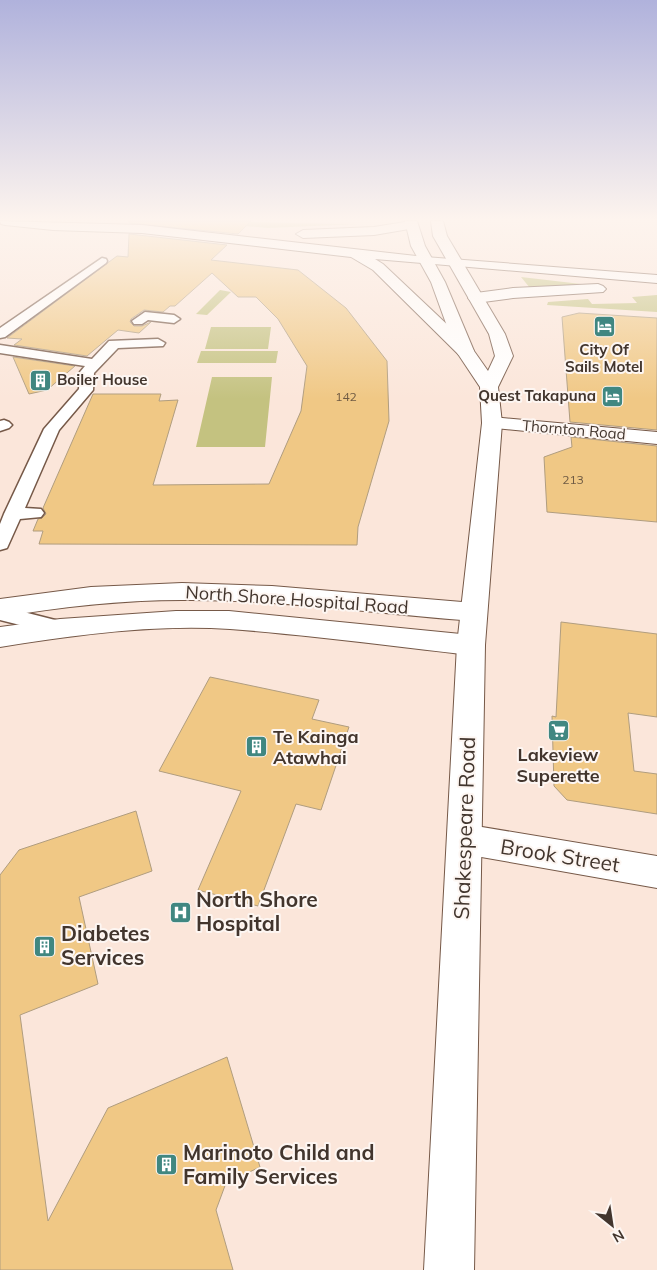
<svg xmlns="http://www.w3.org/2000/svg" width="657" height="1270" font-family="Mulish,sans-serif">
<rect width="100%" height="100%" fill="#fbe6da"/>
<path fill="#c4c280" d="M 183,221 C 242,221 300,224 360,224 L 268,228 Z
M 521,277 L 581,284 L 582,286 L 530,288 Z
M 220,290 L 231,292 L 207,315 L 196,314 Z
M 657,295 L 657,312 L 547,305 L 548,302 L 588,299 L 592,304 L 637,303 L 632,297 Z
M 211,327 L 271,327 L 268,349 L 205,349 Z
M 201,351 L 278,351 L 276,363 L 197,363 Z
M 212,377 L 272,377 L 265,447 L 196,447 Z"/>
<path fill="#f0c885" stroke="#b09d7f" d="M 129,221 L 251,221 L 238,234 L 129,223 Z
M 129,234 L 227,245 L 211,260 L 298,270 L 346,308 L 387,361 L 389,421 L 358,527 L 357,545 L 39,544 L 43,531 L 33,531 L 38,519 L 42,518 L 46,514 L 43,508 L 93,394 L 161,394 L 159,401 L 178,400 L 153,485 L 269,484 L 301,411 L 307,366 L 278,319 L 256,297 L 238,297 L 212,273 L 175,306 L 170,306 L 163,312 L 144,310 L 131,319 L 130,322 L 134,326 L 142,326 L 151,322 L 139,333 L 118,330 L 87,356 L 14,345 L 22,339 L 7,338 L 117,256 L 128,257 Z
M 579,313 L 657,318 L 657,430 L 570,422 L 562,317 Z
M 13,357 L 75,366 L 47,390 L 29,394 Z
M 571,437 L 657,446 L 657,522 L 547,512 L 544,457 L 572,447 Z
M 561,622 L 657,634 L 657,717 L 628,713 L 634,771 L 657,774 L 657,814 L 567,800 L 554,786 L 552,716 L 556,717 Z
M 210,677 L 319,700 L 312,719 L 349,727 L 321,810 L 296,804 L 258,906 L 198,890 L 241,791 L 159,771 Z
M 136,811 L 152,871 L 79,897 L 98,984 L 20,1015 L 48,1221 L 108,1108 L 227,1057 L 260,1167 L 226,1183 L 216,1210 L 233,1270 L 0,1270 L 0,875 L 19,850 Z"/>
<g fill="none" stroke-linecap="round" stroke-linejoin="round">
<defs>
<path id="lane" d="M 102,258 L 106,259 L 107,261 L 106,263 L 5,337 L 0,338 L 0,328 Z
M 145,312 L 174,315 L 180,319 L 174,323 L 148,320 L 142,324 L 134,324 L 132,321 Z
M 158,339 L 165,343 L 163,346 L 118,348 L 94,373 L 93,390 L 59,430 L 25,508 L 41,509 L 44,513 L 41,517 L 20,519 L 7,548 L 0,550 L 0,524 L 4,514 L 44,429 L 79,389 L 80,372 L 85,366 L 0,353 L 0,345 L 92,359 L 109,341 Z
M 4,420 L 9,422 L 12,425 L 9,428 L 0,431 L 0,421 Z
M 0,606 L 67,623 L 71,628 L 67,633 L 60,635 L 0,620 Z"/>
<path id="street" d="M 492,417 L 657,432 L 657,444 L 485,427 L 482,423 L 485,419 Z
M 182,583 L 272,586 L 474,603 L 483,606 L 487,612 L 483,618 L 474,621 C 377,614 279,599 182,600 C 121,600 60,607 0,617 L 0,599 L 91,587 Z
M 176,611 L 229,611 L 471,635 L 481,638 L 485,645 L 481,652 L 471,655 C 391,646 310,635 230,629 C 154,624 75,635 0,647 L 0,627 L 60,619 Z
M 464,824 L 657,856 L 657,888 L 464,854 L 452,850 L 447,839 L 452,828 Z"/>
<path id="secondary" d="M 405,221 L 417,221 L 425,246 L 445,282 L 474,351 L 488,371 L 495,356 L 489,334 L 433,236 L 431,221 L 443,221 L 447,236 L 505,334 L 513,356 L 498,387 L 502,423 L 485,645 L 474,1270 L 424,1270 L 457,645 L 482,423 L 480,387 L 456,351 L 431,282 L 411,246 Z"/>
<path id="primary" d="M 0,221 L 142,225 L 425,257 L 657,275 L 657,283 L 375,259 L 383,264 L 471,347 L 474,351 L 471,355 L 465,356 L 459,355 L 373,270 L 351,257 L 142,233 L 53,230 L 5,225 L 1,224 Z
M 411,221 L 417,225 L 415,228 L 374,235 L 303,238 L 296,234 L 303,230 L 374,227 Z
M 598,284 L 603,286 L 606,289 L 603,292 L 513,298 L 476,303 L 471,301 L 468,298 L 471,295 L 476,293 L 513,288 Z"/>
</defs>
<use href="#lane" stroke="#765948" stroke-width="3"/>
<use href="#street" stroke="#765948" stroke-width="2"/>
<use href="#secondary" stroke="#765948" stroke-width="2"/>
<use href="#primary" stroke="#765948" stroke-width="2"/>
<use href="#lane" fill="#fff" fill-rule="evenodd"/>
<use href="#street" fill="#fff" fill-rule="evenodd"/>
<use href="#secondary" fill="#fff" fill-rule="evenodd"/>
<use href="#primary" fill="#fff" fill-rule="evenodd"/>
</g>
<linearGradient id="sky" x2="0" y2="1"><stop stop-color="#b0b2dc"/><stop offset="0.55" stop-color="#fdf4ee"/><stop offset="1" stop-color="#fdf4ee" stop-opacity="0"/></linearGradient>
<rect width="657" height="399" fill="url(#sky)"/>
<defs>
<symbol id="hotel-square" viewBox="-11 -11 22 22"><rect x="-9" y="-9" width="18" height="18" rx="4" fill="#408781" stroke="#fdf6f2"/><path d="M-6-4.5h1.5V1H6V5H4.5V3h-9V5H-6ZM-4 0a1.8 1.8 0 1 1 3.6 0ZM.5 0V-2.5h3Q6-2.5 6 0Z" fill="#fff"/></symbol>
<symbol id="building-square" viewBox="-11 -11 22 22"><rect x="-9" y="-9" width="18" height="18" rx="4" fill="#408781" stroke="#fdf6f2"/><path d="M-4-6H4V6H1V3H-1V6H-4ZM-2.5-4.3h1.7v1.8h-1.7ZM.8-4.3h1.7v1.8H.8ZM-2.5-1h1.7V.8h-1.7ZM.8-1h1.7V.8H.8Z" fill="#fff"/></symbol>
<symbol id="supermarket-square" viewBox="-11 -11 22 22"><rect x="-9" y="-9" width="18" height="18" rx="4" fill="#408781" stroke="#fdf6f2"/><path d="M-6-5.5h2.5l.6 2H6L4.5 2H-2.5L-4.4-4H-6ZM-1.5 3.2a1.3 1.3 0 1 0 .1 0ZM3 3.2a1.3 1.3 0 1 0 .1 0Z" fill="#fff"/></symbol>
<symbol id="hospital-square" viewBox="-11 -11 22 22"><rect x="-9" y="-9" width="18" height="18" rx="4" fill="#408781" stroke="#fdf6f2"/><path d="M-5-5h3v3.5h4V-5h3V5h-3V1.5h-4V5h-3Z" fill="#fff"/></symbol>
</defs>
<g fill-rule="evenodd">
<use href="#hotel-square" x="592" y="314" width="25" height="25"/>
<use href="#building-square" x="28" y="368" width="25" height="25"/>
<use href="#hotel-square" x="600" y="384" width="25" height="25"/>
<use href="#supermarket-square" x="546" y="718" width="25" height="25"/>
<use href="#building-square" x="244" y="734" width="25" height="25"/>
<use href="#hospital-square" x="168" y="900" width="25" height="25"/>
<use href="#building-square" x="32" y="934" width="25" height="25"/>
<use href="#building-square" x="154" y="1152" width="25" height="25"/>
</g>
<g text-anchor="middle" stroke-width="4" stroke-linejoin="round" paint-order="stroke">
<g font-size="12" fill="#6e5a43">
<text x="346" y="401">142</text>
<text x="573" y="484">213</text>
</g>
<g font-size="15" font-weight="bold" fill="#42352d" stroke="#fdf6f2">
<text x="604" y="355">City Of<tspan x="604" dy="17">Sails Motel</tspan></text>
<text x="57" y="385" text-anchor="start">Boiler House</text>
<text x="596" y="401" text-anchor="end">Quest Takapuna</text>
</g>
<g font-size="15" fill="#42352d" stroke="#fdf6f2">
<text transform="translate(574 430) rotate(5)" y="5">Thornton Road</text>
</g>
<g font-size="18" fill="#42352d" stroke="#fdf6f2">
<text transform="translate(297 600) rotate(4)" y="6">North Shore Hospital Road</text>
</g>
<g font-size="18" font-weight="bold" fill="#42352d" stroke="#fdf6f2" text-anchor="start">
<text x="273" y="743">Te Kainga<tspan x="273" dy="21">Atawhai</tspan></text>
<text x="558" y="761" text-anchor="middle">Lakeview<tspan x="558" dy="21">Superette</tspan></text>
</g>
<g font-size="21" fill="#42352d" stroke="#fdf6f2">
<text transform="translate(465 828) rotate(-88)" y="7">Shakespeare Road</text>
<text transform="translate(560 856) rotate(9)" y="7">Brook Street</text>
</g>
<g font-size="21" font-weight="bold" fill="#42352d" stroke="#fdf6f2" text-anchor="start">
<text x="196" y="907">North Shore<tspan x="196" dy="24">Hospital</tspan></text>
<text x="61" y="941">Diabetes<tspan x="61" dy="24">Services</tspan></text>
<text x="183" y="1160">Marinoto Child and<tspan x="183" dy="24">Family Services</tspan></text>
</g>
</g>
<g transform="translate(612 1225) rotate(150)" stroke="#fdf6f2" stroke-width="4" paint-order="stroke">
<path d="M0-4L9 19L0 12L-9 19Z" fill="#42352d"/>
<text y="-8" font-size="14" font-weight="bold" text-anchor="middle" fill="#42352d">N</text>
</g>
</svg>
